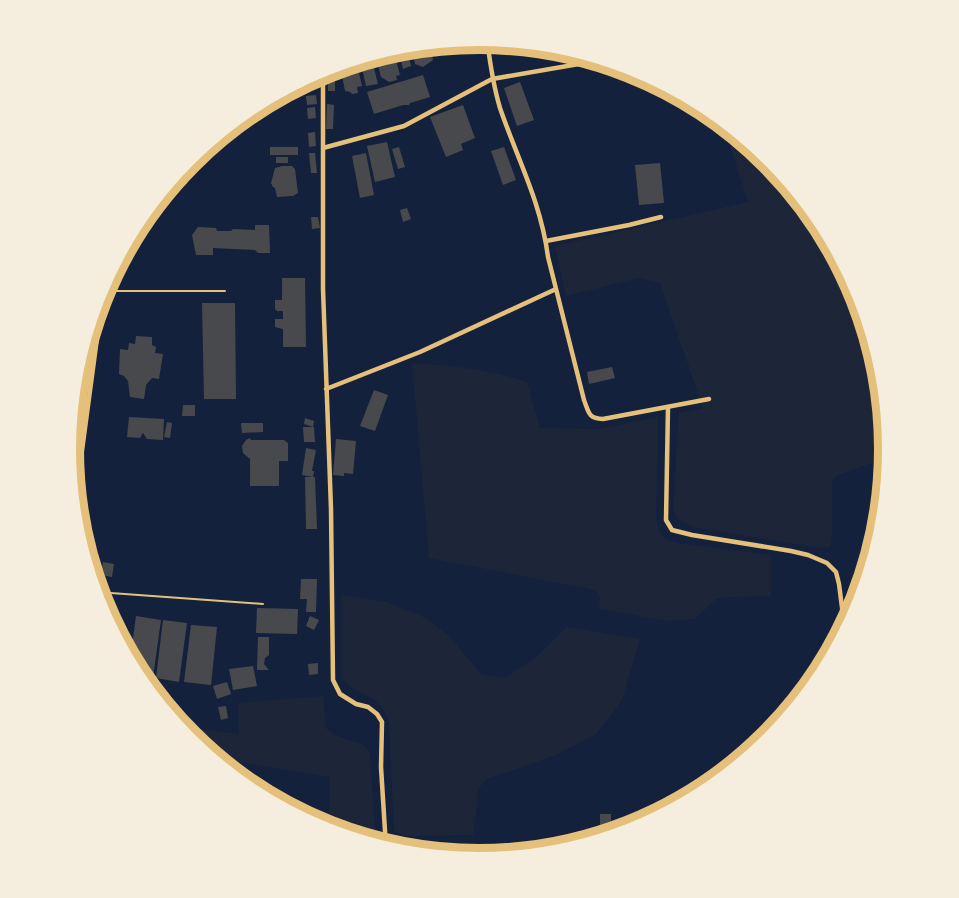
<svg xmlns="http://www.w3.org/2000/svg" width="959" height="898" font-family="'PT Sans Narrow',sans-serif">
<rect width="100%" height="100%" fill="#14213d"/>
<path fill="#1d2539" d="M 736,131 L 770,159 L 821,222 L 858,292 L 882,369 L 889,449 L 889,457 L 838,475 L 832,480 L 832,535 L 830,547 L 821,548 L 693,527 L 678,519 L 673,510 L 679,413 L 703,408 L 660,283 L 638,278 L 566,296 L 555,246 L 748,202 L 726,133 Z
M 412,363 C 449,365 492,370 527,382 L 540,428 L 599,429 L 658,417 L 656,517 C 659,534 660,538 677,543 L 771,555 L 771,596 L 729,597 L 716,599 L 695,619 L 668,621 L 599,609 L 600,597 L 595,590 L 429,558 Z
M 341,595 L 386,602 L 426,618 L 449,636 L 482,675 L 505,678 L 535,658 L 567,627 L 640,639 L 622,700 L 596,734 L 554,756 L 487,779 L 479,788 L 473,835 L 405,836 L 394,831 L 389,721 C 380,693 359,698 341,678 Z
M 323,696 L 326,728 L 333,734 L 348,740 L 362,744 L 370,752 L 376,844 L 330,830 L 329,777 L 211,757 L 189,739 L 179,727 L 239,734 L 238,703 Z"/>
<path fill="#48494c" d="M 496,41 L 524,43 L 524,44 L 497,48 Z
M 429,44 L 433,60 L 423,67 L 415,64 L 411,46 Z
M 406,46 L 411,66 L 403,69 L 398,47 Z
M 393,49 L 400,75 L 396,76 L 397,80 L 389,82 L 381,77 L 375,54 Z
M 371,56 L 378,84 L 366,86 L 360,59 Z
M 356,60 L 362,86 L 357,87 L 358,93 L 352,94 L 350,92 L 345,91 L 340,65 Z
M 335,66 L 335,91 L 328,91 L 328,69 Z
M 423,75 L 430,97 L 410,103 L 409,105 L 403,105 L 374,114 L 367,92 Z
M 310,77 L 316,77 L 315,90 L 308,90 L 308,78 Z
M 520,82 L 534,120 L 517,126 L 504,88 Z
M 316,95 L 317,104 L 307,105 L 306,96 Z
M 327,104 L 334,105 L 333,129 L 326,129 Z
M 463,105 L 475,138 L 461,144 L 463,150 L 446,157 L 430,117 Z
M 315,107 L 316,118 L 308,119 L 307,108 Z
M 315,132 L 316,146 L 309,147 L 308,133 Z
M 387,142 L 395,177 L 375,182 L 367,146 Z
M 270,147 L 298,147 L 298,155 L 270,155 Z
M 399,147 L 405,167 L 398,169 L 392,149 Z
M 504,147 L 516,180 L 503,185 L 491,151 Z
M 309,153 L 315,153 L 317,173 L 311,173 Z
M 366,153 L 374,195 L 360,198 L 352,156 Z
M 276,157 L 288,157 L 288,163 L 276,163 Z
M 660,163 L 664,203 L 639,205 L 635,165 Z
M 282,166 L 292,166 L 295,169 L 298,193 L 293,196 L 277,197 L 275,188 L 273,187 L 271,183 L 275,168 Z
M 407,208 L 411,219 L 403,222 L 400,210 Z
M 311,217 L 318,217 L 320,228 L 312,229 Z
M 255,225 L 269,225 L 270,253 L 258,253 L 255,250 L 213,248 L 213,255 L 196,255 L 192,235 L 198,227 L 216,228 L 217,231 L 231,231 L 233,229 L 255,230 Z
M 282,278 L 305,278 L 306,347 L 283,347 L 283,329 L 275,327 L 275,319 L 283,319 L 283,311 L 277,311 L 275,309 L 275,300 L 282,300 Z
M 202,303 L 235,303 L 236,399 L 204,399 Z
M 136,336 L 152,337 L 152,345 L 156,347 L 155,353 L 163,354 L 159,379 L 152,378 L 146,385 L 144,399 L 130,397 L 128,381 L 124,376 L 119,374 L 120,349 L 128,350 L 129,343 L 135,344 Z
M 612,367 L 615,378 L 589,384 L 587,372 Z
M 374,390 L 388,395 L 375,431 L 360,426 Z
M 183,405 L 195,405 L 195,416 L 182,416 Z
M 129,417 L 164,419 L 163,440 L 147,439 L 143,433 L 140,438 L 127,437 Z
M 305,418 L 314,421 L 313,427 L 304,424 Z
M 167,422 L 172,423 L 170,438 L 164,437 Z
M 241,423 L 263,423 L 263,432 L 242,433 Z
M 303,427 L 314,427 L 315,442 L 304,442 Z
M 250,438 L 251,440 L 284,440 L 288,443 L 288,461 L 279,461 L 279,486 L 250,486 L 250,459 L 243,453 L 242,446 L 246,440 Z
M 336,439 L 356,441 L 353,474 L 344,473 L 344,476 L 333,475 Z
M 306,448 L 316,450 L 312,471 L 314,471 L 313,477 L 302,475 Z
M 305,477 L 315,477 L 317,529 L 306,529 Z
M 103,562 L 114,564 L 112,577 L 101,575 Z
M 301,579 L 317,579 L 316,612 L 306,612 L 307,599 L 300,599 Z
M 257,608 L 298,609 L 297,634 L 256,633 Z
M 136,616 L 161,620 L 153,677 L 138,675 L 130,660 Z
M 310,616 L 319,620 L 314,630 L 306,626 Z
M 112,619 L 121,623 L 118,630 L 112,628 L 110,623 Z
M 163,620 L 187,623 L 179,682 L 156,678 Z
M 191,625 L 217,627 L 211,685 L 184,682 Z
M 258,637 L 269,637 L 269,655 L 265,658 L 264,664 L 269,670 L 257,670 Z
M 318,663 L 318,674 L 309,675 L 308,664 Z
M 253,666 L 257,686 L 233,690 L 229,669 Z
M 227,682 L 231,694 L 217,699 L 213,686 Z
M 226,706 L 228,718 L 221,720 L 218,707 Z
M 600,814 L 611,814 L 611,828 L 600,828 Z"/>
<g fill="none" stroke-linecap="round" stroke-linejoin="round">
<path stroke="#e5c07b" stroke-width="2" d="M 103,291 L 225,291
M 97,592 L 263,604"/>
<path stroke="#e5c07b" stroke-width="4.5" d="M 487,40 C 490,63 493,85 500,108 C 517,158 541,202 548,257 L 584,400 C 589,413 588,418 603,419 L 709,399
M 323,70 L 323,289 L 331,509 L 333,680 L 340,694 L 356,704 L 368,707 L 377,714 L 382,722 L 381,767 L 386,847
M 323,148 L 404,126 L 492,79 L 602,60
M 546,241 L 629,225 L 661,217
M 326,389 L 420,352 L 556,289
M 668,407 L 666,520 L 672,530 L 692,535 L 791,551 L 808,555 L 827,563 L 836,572 L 839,584 L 845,631
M 75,503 L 104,286"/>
</g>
<path d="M0 0H959V898H0ZM80 449a399 399 0 1 1 798 0a399 399 0 1 1-798 0Z" fill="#f5edde" fill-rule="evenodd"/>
<path fill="none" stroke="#e5c07b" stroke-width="8" d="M80 449a399 399 0 1 1 798 0a399 399 0 1 1-798 0Z"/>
</svg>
